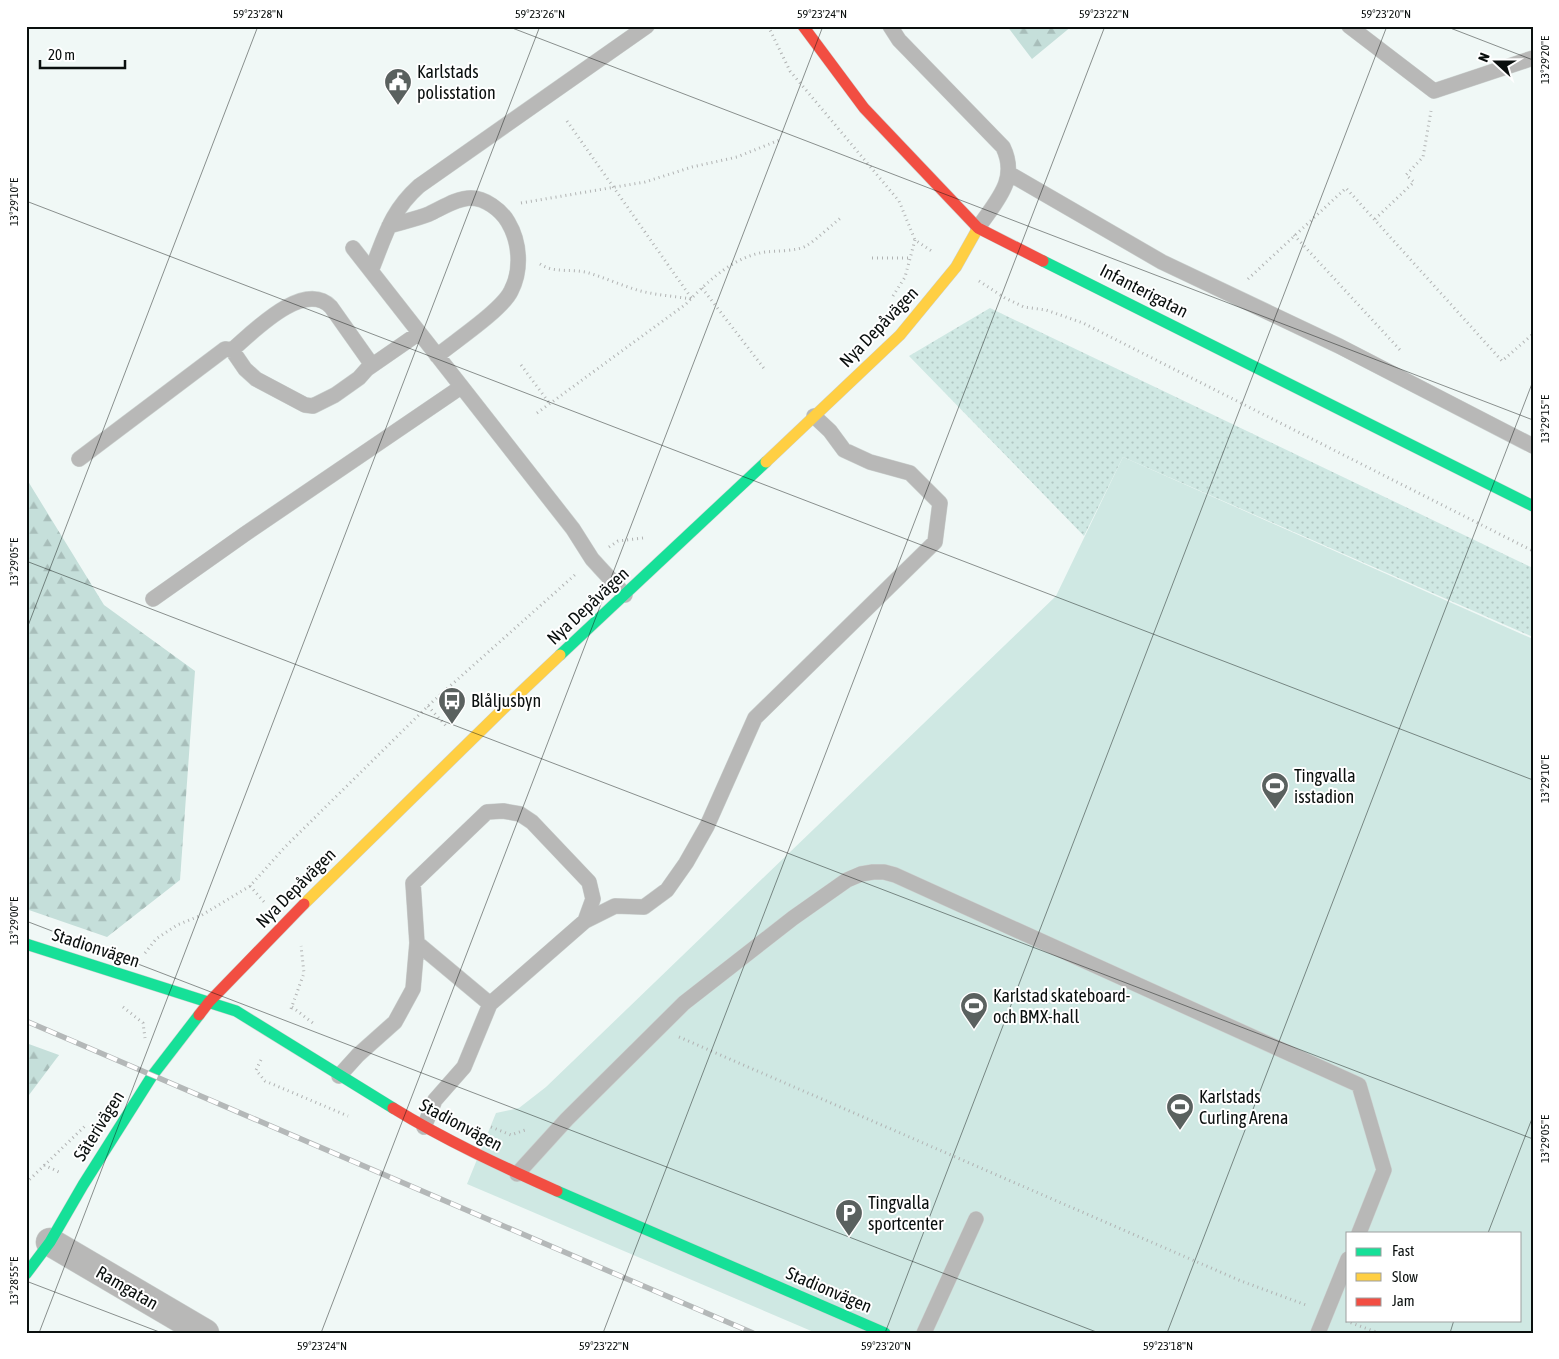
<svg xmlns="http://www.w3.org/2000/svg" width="1559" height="1359" font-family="'Asap Condensed',sans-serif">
<defs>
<pattern id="grass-dots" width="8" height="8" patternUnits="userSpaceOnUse" patternTransform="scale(1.25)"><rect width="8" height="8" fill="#cfe8e3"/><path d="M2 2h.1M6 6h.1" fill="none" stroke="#b0c6c2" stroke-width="1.8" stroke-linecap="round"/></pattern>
<pattern id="forest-firs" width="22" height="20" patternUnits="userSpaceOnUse" patternTransform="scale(1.25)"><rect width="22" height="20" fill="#c5dfda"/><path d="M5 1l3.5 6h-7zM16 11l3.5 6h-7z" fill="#a8beba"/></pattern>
</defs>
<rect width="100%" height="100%" fill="#f0f8f6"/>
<path fill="url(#grass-dots)" d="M 990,308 L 1533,568 L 1533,637 L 1123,457 L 1084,536 L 909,356 Z"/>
<path fill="url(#forest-firs)" d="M 1007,26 L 1072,26 L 1032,59 Z
M 26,478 L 104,605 L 195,671 L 180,880 L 107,937 L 26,909 Z
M 26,1043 L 59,1055 L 26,1099 Z"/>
<path fill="#cfe8e3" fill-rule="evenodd" d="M 1123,457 L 1533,639 L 1533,1333 L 816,1333 L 467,1184 L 496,1113 L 519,1108 L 546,1087 L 1056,596 ZM 1348,1233 L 1520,1233 L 1520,1320 L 1348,1320 Z"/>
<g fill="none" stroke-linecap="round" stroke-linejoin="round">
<defs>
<path id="lane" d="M 890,26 L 899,40 L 1003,147 C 1019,180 996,201 978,228
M 1349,26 L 1434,91 L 1533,58
M 1010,174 L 1162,262 L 1339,346 L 1533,446
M 389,226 C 402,222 416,219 429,214 C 442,208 457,198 471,198 C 485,198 501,210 508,222 C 520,242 522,270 511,291 C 502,310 455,341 437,356
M 353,248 L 573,529 L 592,559 L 625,595
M 371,271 C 385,237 390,212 419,186 L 647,26
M 232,350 C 253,332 304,279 331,307 L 372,365
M 79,459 L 225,349 L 232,350 L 245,369 L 256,379 L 305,405 L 313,406 L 335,395 L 359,378 L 367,369 L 419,333
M 153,599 L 245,534 L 461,387
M 417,943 L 490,1004
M 339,1076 L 358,1055 L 395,1022 L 413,989 L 417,943 L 413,883 L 487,812 L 503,811 L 520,814 L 532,822 L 589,882 L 593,899 L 585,921
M 424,1127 L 435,1100 L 464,1067 L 490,1004 L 585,921 L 615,906 L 644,907 L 667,890 L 686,863 L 707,826 L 755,718 L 935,542 L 940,503 L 910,473 L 870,462 L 844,450 L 830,431 L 814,416
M 517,1174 L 567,1119 L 684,1003 L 793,918 L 847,880 L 861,874 L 873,872 L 884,872 L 895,875 L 1359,1085 L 1384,1170 L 1359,1233
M 924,1333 L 976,1219
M 1318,1333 L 1348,1259"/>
<path id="street" d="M 50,1242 L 205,1333"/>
<path id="fast" d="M 1043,261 L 1533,506
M 560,655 L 766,462
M 26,944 L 236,1011 L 393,1108
M 557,1191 L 885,1333
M 26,1274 L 50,1242 L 83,1185 L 152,1076 L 199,1015"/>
<path id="slow" d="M 766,462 L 900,335 L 956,267 L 978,228
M 304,904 L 503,709 L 560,655"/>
<path id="jam" d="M 803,26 L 864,108 L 978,228 L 1043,261
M 199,1015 L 209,1002 L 304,904
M 393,1108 C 445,1140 501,1166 557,1191"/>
</defs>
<use href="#lane" stroke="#ccd2d0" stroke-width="16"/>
<use href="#street" stroke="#ccd2d0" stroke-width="29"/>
<use href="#fast" stroke="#ccd2d0" stroke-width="12"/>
<use href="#slow" stroke="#ccd2d0" stroke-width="12"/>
<use href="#jam" stroke="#ccd2d0" stroke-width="12"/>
<path stroke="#b1b3b3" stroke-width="3" stroke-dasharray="1 4" stroke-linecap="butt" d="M 768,26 L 790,71 L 899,201 L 915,240 L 933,252
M 567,121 L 692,299
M 521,203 L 645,182 L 692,167 L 737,157 L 782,139
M 1375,219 L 1414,182 L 1406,175 L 1423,157 L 1431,111
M 1294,235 L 1401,351
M 872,258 L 910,258
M 540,264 C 555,274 573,268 589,273 C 605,278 621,285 637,290 C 654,295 673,296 691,299
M 1248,279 L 1346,188 L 1502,361 L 1533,334
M 979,281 L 1005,298 L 1024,307 L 1046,310 L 1083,323 L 1533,551
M 702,288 L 766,371
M 893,296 L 905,277 L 915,240
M 521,365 L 550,404
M 537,413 L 686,304 C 708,281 733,257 765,252 C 775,251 798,251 806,246 C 819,238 830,226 842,217
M 609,547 L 618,541 L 643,538
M 428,706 L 446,726
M 250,886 L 265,903
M 145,953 L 156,939 L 177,925 L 202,915 L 250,886 L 286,846 L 431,703 L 577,573
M 123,1007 L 143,1023 L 145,1038
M 292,1007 L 313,1023
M 291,1009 L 304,973 L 301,946
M 679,1037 L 1241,1281 L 1306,1305
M 261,1060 L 256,1070 L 265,1081 L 348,1116
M 491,1127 L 511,1135 L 525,1130
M 44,1165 L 59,1172
M 26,1183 L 85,1126
M 1346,1321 L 1379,1333"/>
<use href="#lane" stroke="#b8b8b7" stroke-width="15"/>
<use href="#street" stroke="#b8b8b7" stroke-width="28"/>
<use href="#fast" stroke="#16e098" stroke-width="11"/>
<use href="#slow" stroke="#ffcf43" stroke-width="11"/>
<use href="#jam" stroke="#f24e42" stroke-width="11"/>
<defs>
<path id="rail" d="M 26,1021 L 753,1333"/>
</defs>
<use href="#rail" stroke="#b4b8b8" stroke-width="5.5"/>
<use href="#rail" stroke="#fff" stroke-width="4" stroke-dasharray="11" stroke-linecap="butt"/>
</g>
<path fill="none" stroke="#0a0f0e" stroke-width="1" stroke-opacity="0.45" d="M 507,26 L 1533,420M 1445,26 L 1533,60M 26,201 L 1533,780M 26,561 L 1533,1139M 26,631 L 258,26M 26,921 L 1099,1333M 1488,1233 L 1533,1116M 26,1281 L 162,1333M 39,1333 L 540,26M 321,1333 L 823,26M 603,1333 L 1105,26M 885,1333 L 1387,26M 1167,1333 L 1533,381M 1450,1333 L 1454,1320"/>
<defs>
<symbol id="civic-pin" viewBox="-11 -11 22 30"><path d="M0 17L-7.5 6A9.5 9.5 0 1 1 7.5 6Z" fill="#5a615f" stroke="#fff"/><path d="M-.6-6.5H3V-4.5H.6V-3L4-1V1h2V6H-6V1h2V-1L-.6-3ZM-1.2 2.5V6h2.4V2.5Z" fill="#fff"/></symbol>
<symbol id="bus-pin" viewBox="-11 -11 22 30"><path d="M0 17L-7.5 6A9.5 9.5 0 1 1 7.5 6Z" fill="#5a615f" stroke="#fff"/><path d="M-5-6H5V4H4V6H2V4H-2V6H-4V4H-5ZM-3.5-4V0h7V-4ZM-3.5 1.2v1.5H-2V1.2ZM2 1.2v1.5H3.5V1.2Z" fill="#fff"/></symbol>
<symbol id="stadium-pin" viewBox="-11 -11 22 30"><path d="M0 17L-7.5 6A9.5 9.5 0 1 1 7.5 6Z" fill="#5a615f" stroke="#fff"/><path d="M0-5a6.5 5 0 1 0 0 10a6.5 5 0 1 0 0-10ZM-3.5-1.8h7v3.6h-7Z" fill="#fff"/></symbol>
<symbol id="parking-pin" viewBox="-11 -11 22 30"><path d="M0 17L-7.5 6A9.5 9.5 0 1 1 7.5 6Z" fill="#5a615f" stroke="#fff"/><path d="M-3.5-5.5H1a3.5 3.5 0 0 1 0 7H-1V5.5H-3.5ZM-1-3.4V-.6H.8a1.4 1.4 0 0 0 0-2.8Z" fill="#fff"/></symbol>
</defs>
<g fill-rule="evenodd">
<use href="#civic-pin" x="382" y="66" width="32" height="43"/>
<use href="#bus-pin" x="436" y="685" width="32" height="43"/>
<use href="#stadium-pin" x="1259" y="770" width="32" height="43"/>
<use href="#stadium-pin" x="958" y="990" width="32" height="43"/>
<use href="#stadium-pin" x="1164" y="1091" width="32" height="43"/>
<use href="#parking-pin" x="833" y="1197" width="32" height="43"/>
</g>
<g text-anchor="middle" stroke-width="4" stroke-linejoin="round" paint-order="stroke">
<g font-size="18" fill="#0a0f0e" stroke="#fff" text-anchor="start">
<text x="417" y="78">Karlstads<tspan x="417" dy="21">polisstation</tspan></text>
<text x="471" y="707">Blåljusbyn</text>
<text x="1294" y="782">Tingvalla<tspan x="1294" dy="21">isstadion</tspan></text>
<text x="993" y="1002">Karlstad skateboard-<tspan x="993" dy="21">och BMX-hall</tspan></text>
<text x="1199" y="1103">Karlstads<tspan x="1199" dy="21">Curling Arena</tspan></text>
<text x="868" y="1209">Tingvalla<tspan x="868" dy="21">sportcenter</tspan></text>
</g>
<g font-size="18" fill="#0a0f0e" stroke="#fff">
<text transform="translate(1144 291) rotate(27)" y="6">Infanterigatan</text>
<text transform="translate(879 327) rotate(-46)" y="6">Nya Depåvägen</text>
<text transform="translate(588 606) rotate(-43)" y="6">Nya Depåvägen</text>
<text transform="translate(296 888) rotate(-45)" y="6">Nya Depåvägen</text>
<text transform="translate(96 948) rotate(18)" y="6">Stadionvägen</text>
<text transform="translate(461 1125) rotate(28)" y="6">Stadionvägen</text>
<text transform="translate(99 1126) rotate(-58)" y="6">Säterivägen</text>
<text transform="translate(127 1288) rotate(30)" y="6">Ramgatan</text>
<text transform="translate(829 1290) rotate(23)" y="6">Stadionvägen</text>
</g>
</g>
<rect width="1559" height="1359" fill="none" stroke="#ffffff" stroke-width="55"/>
<rect x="1346" y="1232" width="175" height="90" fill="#ffffff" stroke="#9d9f9f"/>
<rect x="1356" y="1248" width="25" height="8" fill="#16e098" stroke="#9d9f9f"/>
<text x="1392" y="1256" font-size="15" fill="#0a0f0e">Fast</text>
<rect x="1356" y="1273" width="25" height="8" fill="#ffcf43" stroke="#9d9f9f"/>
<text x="1392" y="1282" font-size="15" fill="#0a0f0e">Slow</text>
<rect x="1356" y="1298" width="25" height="8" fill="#f24e42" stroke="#9d9f9f"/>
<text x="1392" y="1306" font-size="15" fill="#0a0f0e">Jam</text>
<g transform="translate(1496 62) rotate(291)" stroke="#ffffff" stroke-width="4" paint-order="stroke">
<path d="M0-4L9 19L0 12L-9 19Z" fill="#0a0f0e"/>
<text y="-8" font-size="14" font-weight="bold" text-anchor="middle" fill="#0a0f0e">N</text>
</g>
<path d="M40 60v8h85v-8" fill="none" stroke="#0a0f0e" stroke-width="2.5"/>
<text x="48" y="60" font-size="15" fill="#0a0f0e" stroke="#ffffff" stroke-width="4" paint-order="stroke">20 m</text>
<rect x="28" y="28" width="1504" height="1304" fill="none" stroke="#0a0f0e" stroke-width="2"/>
<g font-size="12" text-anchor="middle" fill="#0a0f0e">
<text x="258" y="18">59°23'28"N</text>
<text x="540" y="18">59°23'26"N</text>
<text x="822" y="18">59°23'24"N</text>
<text x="1104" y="18">59°23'22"N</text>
<text x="1386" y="18">59°23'20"N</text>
<text transform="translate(1545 60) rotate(-90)" y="4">13°29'20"E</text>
<text transform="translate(14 202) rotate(-90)" y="4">13°29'10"E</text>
<text transform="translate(1545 419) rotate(-90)" y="4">13°29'15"E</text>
<text transform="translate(14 562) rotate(-90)" y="4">13°29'05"E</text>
<text transform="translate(1545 779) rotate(-90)" y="4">13°29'10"E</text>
<text transform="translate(14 921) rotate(-90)" y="4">13°29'00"E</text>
<text transform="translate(1545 1139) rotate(-90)" y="4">13°29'05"E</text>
<text transform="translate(14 1281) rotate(-90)" y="4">13°28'55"E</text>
<text x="322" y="1350">59°23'24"N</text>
<text x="604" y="1350">59°23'22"N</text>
<text x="886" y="1350">59°23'20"N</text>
<text x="1168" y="1350">59°23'18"N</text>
</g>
</svg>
